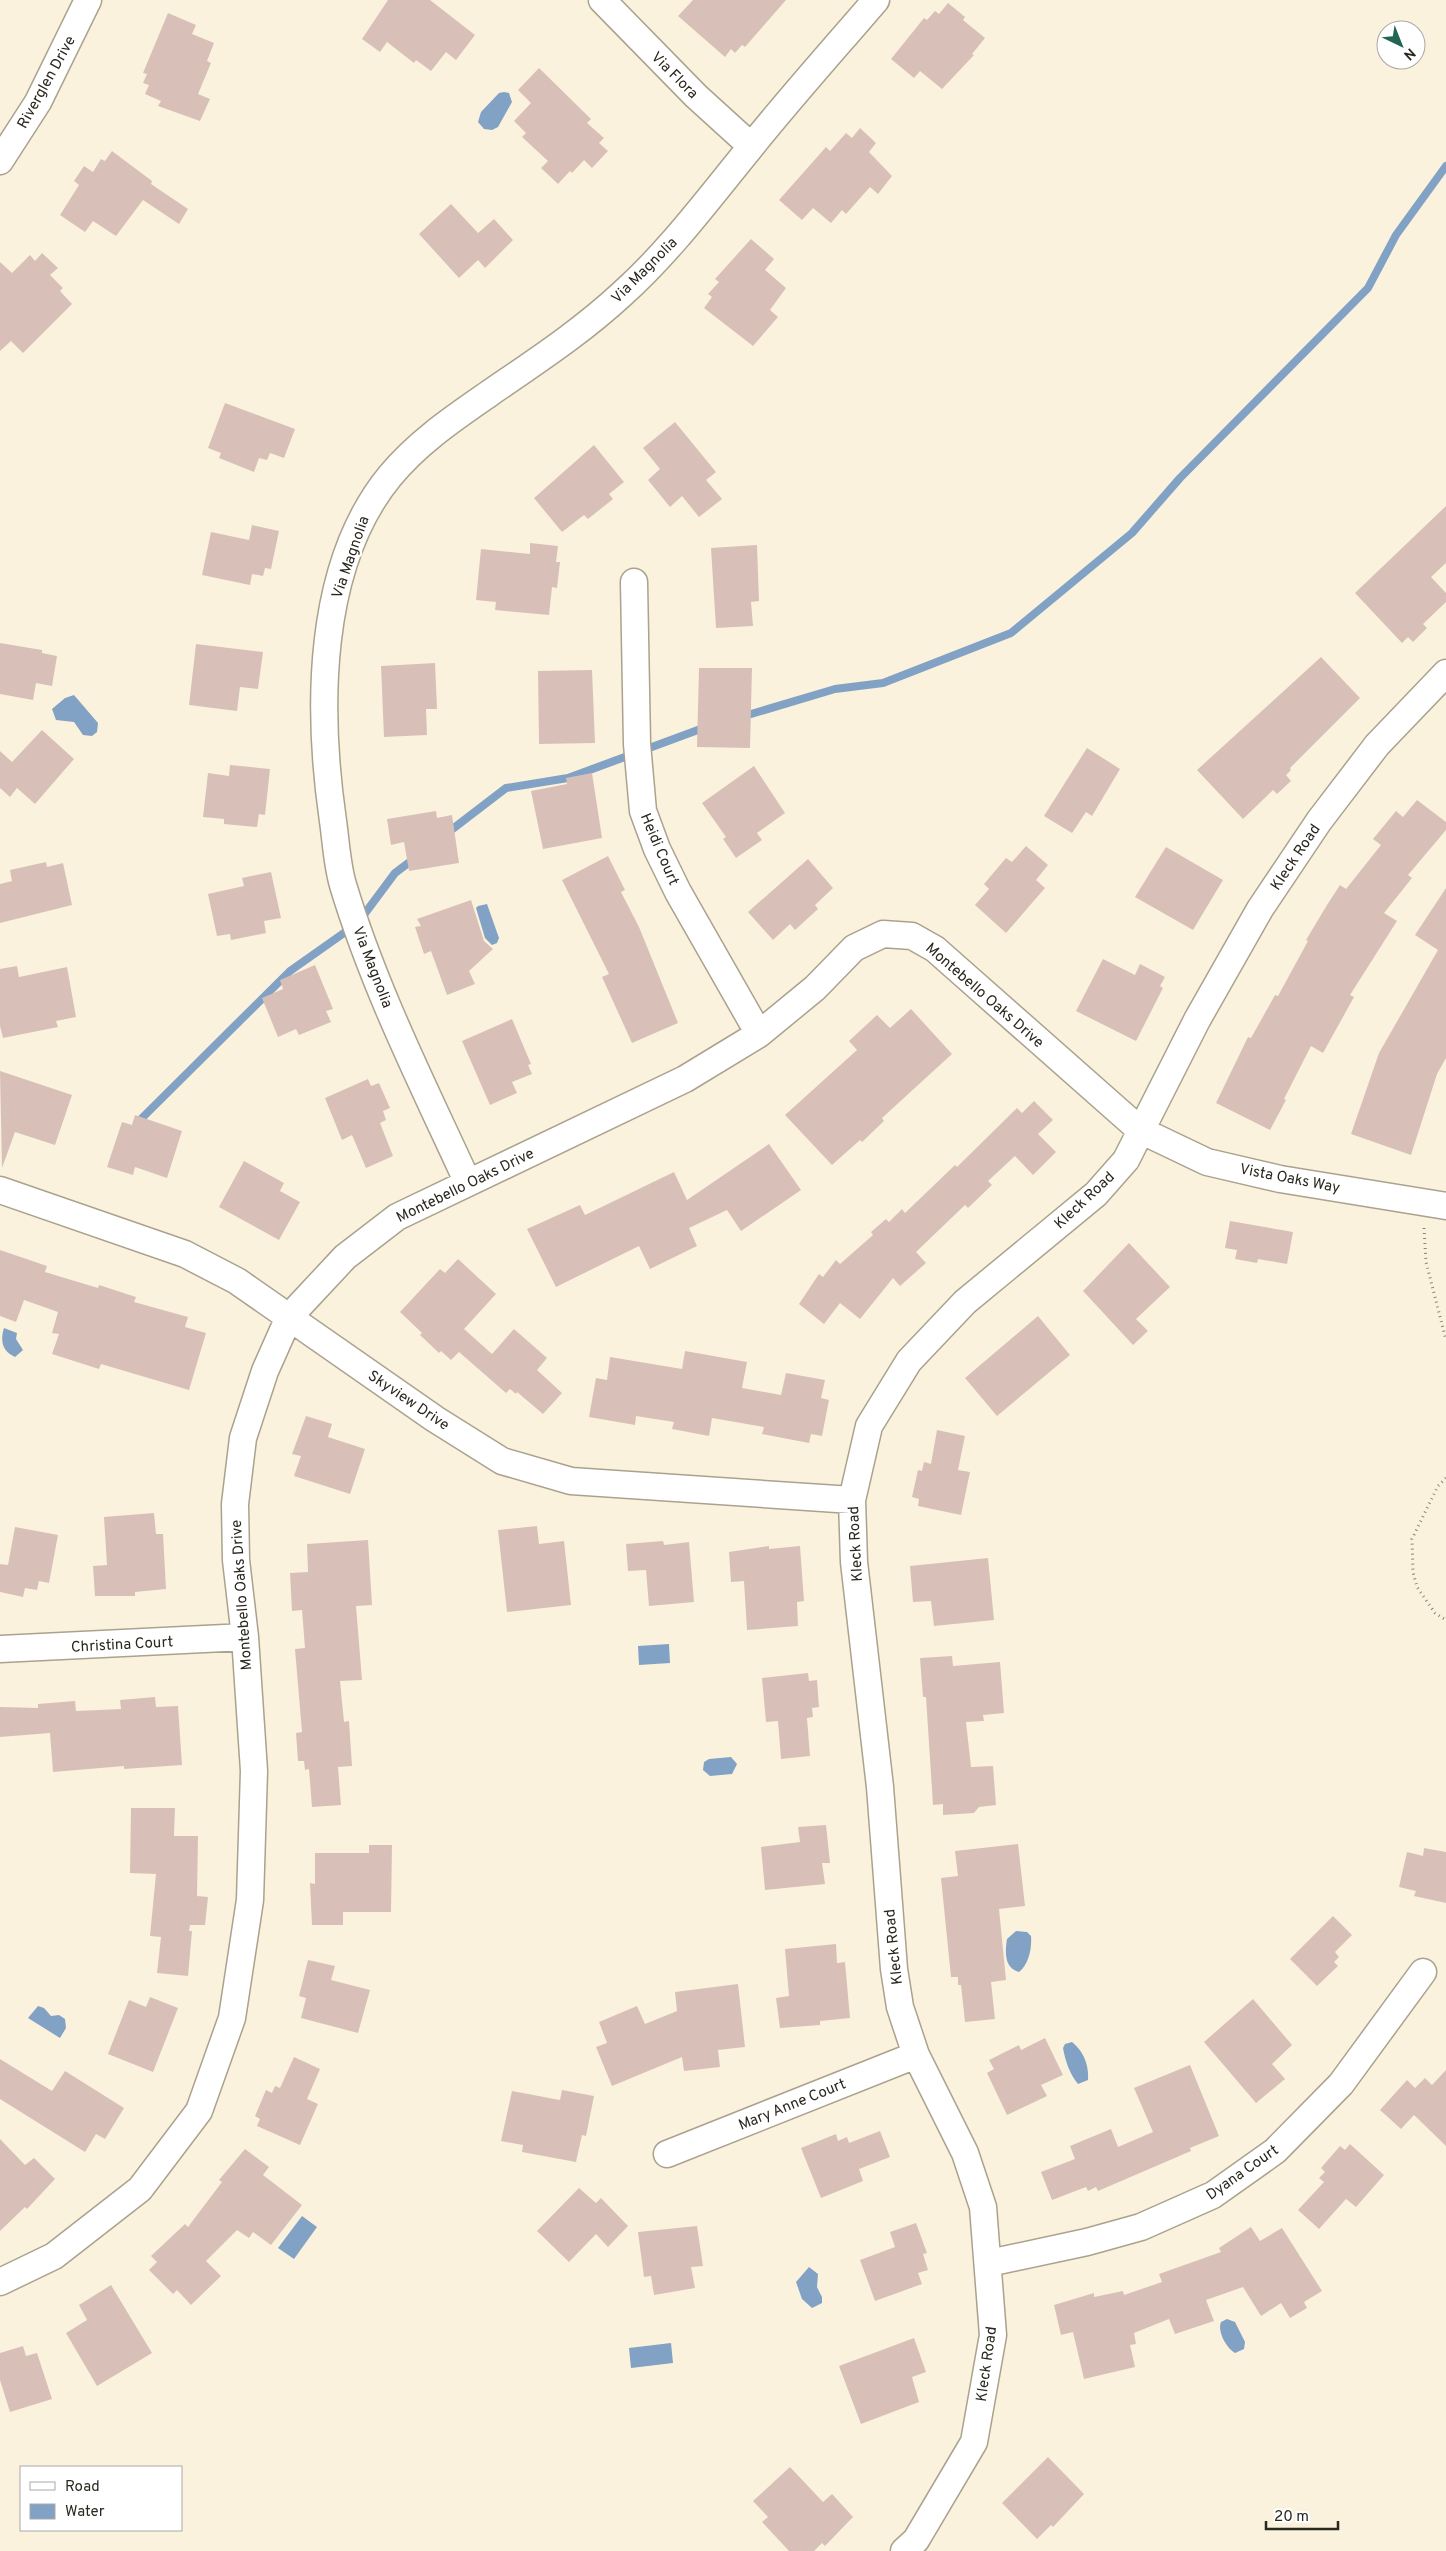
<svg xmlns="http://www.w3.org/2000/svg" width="1446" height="2551" font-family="Overpass,sans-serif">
<rect width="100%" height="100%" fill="#fbf2dd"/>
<path fill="#81a2c4" d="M 504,92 L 509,93 L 512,102 L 498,127 L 492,130 L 484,129 L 478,122 L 481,112 L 499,93 Z
M 74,695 L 98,723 L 97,732 L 92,736 L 83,735 L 74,722 L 56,720 L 52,709 L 65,698 Z
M 487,904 L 499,938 L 497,943 L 492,945 L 485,938 L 476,908 L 478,906 Z
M 4,1328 L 17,1333 L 16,1339 L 23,1350 L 15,1357 C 2,1351 0,1341 4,1328 Z
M 669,1644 L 670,1663 L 639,1665 L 638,1646 Z
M 731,1757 L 737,1764 L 732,1774 L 710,1776 L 703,1770 L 704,1762 L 709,1759 Z
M 1016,1931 L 1027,1932 L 1031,1936 C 1032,1948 1029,1964 1019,1972 C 1004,1968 1005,1952 1007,1939 Z
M 38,2006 L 44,2008 L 51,2016 L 59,2015 L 65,2019 L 66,2028 L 60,2038 L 28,2018 Z
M 1072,2042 C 1084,2052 1089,2065 1088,2080 L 1078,2084 C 1070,2075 1065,2060 1063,2048 L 1065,2044 Z
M 302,2216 L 317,2227 L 294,2259 L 278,2248 Z
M 809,2267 L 818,2274 L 817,2287 L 822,2297 L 822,2303 L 812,2308 L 802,2299 L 796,2282 Z
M 1227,2319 L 1235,2322 L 1245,2342 L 1244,2349 L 1235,2353 C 1226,2348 1217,2331 1221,2322 Z
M 671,2343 L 673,2363 L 631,2368 L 629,2348 Z"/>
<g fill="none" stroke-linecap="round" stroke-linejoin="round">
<path stroke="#81a2c4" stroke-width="8" d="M 741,717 L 835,689 L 883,683 L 1011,633 L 1132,533 L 1180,478 L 1368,288 L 1396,235 L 1446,166
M 446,834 L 506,788 L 568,778 L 706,727
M 360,920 L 395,873 L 415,858
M 137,1123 L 290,971 L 351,928"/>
</g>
<path fill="#d8c0b9" d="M 388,0 L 430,0 L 475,35 L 456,60 L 446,52 L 431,71 L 416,60 L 414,63 L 387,42 L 380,52 L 362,39 Z
M 693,0 L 786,0 L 745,47 L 742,45 L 735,53 L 731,49 L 725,57 L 678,16 Z
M 948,3 L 965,17 L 963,20 L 985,38 L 972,54 L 974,55 L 942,89 L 920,71 L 914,78 L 891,59 L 924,18 L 927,20 L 935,11 L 939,14 Z
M 168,13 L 196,25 L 192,34 L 214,43 L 207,61 L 211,63 L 198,94 L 210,99 L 200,121 L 158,106 L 161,101 L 145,94 L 149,85 L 143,83 L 147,74 L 143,73 Z
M 539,68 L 591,119 L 587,123 L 604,138 L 599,143 L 608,151 L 592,168 L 584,160 L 572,173 L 570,171 L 558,184 L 541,168 L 548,161 L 522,137 L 526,133 L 514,121 L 531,103 L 518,90 Z
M 860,128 L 876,143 L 869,152 L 892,176 L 878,194 L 870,187 L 846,214 L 842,210 L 831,223 L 813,208 L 802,220 L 779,200 L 826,147 L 830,151 L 846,133 L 852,138 Z
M 112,151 L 152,181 L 151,184 L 188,209 L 179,224 L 143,200 L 116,236 L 93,221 L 85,232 L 60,215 L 79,185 L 74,181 L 84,166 L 93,172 L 101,159 L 105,161 Z
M 451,204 L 478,233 L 494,219 L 513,240 L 485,268 L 478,260 L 459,278 L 419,234 Z
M 751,239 L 774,259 L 765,270 L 786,288 L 770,310 L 778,317 L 753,346 L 704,308 L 712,297 L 708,294 L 719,282 L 715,279 Z
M 42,253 L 58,268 L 50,275 L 63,288 L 60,291 L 72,304 L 23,353 L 11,341 L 0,351 L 0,262 L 12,273 L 30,255 L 35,261 Z
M 225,403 L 295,429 L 284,458 L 270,453 L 267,460 L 259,458 L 254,472 L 219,458 L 221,453 L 208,448 Z
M 675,422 L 716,472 L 706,480 L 722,499 L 699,517 L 682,496 L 670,507 L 648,480 L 660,469 L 643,448 Z
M 594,445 L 624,482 L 609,494 L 613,499 L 588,519 L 584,515 L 562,532 L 534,498 Z
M 1446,506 L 1446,563 L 1431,577 L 1446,593 L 1446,602 L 1423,624 L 1427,628 L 1413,642 L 1408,637 L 1402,643 L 1355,593 Z
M 252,525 L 279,531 L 271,569 L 265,568 L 263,576 L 252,574 L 250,585 L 202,575 L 211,532 L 249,540 Z
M 530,543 L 558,546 L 556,562 L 560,562 L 557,588 L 552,587 L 549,615 L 495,610 L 496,602 L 476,600 L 481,549 L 530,554 Z
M 757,545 L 759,601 L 751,602 L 753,626 L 716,628 L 711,548 Z
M 0,643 L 42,650 L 42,653 L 57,656 L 52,686 L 36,683 L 33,700 L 0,694 Z
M 196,644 L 263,652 L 258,689 L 240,687 L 237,711 L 189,705 Z
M 1321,657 L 1360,698 L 1290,768 L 1291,770 L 1286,775 L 1291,781 L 1277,794 L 1273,790 L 1243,819 L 1197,770 Z
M 435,663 L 437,709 L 426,709 L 427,735 L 384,737 L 381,666 Z
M 699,668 L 752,668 L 750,748 L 697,747 Z
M 592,670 L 595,743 L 539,744 L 538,671 Z
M 42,730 L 74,759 L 35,804 L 17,788 L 10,797 L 0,788 L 0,751 L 12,762 Z
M 1087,748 L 1120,769 L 1092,816 L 1086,812 L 1072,833 L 1044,816 Z
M 230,765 L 270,769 L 265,815 L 259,814 L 257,827 L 224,824 L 224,819 L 203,817 L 208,773 L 229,776 Z
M 754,766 L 785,813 L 757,833 L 762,840 L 736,858 L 723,839 L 726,837 L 702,803 Z
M 592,773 L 602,838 L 543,849 L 531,791 L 567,784 L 566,778 Z
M 1417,800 L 1446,822 L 1446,830 L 1408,875 L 1412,878 L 1384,913 L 1397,921 L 1350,995 L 1354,997 L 1323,1053 L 1311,1046 L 1284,1099 L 1286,1100 L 1270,1130 L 1216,1103 L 1248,1037 L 1251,1038 L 1275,995 L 1278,996 L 1308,941 L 1306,940 L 1327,905 L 1340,885 L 1346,889 L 1381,845 L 1373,839 L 1396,811 L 1403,817 Z
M 436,811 L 437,818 L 452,815 L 459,863 L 409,871 L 404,842 L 391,845 L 387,819 Z
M 1026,846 L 1048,865 L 1036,880 L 1045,888 L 1006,933 L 975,905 L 989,889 L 984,884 L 1006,858 L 1012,862 Z
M 1166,847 L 1223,880 L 1193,930 L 1135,897 Z
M 608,856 L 625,890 L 621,892 L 639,927 L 678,1023 L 632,1043 L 602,977 L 609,974 L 562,880 Z
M 808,859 L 833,888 L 815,905 L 818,909 L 795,930 L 790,924 L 773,940 L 748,912 Z
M 46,862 L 47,867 L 63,863 L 72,905 L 0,923 L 0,884 L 12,881 L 10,870 Z
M 271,872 L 281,918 L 264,921 L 266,933 L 231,940 L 230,934 L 217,936 L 208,894 L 244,886 L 242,878 Z
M 1446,888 L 1446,1058 L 1437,1074 L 1411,1155 L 1351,1134 L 1379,1053 L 1438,950 L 1415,935 Z
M 471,900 L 484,941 L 493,949 L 469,971 L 475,984 L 447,995 L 431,951 L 424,954 L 415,927 L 421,926 L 417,919 Z
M 1103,959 L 1135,975 L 1140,964 L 1165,977 L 1160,986 L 1163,988 L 1136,1041 L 1076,1011 Z
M 315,965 L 333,1009 L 326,1011 L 331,1022 L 299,1035 L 296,1029 L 278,1037 L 262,998 L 283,989 L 280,980 Z
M 17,966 L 19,977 L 67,967 L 76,1017 L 56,1021 L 58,1027 L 3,1038 L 0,1026 L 0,969 Z
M 911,1009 L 952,1054 L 882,1118 L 884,1121 L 862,1142 L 860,1140 L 832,1165 L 785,1115 L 857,1050 L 849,1041 L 877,1015 L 890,1028 Z
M 512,1019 L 531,1064 L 528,1065 L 532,1074 L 512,1082 L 517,1093 L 490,1105 L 462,1041 Z
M 0,1071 L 72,1095 L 55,1145 L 15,1132 L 2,1168 Z
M 368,1079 L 371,1086 L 379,1083 L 390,1108 L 383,1111 L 386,1120 L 380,1123 L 393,1156 L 366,1168 L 352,1135 L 342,1140 L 325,1098 Z
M 1034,1101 L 1053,1120 L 1038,1134 L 1056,1152 L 1033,1175 L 1015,1156 L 988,1181 L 992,1185 L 968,1208 L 965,1205 L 916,1252 L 926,1263 L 900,1286 L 893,1278 L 860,1319 L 840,1303 L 824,1324 L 799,1304 L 819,1274 L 823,1277 L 836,1260 L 840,1264 L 873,1235 L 871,1232 L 886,1219 L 889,1222 L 902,1209 L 905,1213 L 955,1165 L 957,1167 L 1017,1108 L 1022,1113 Z
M 135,1115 L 182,1131 L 167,1178 L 135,1167 L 133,1175 L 107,1167 L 122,1122 L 132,1125 Z
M 769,1144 L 801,1190 L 741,1231 L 727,1210 L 689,1228 L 697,1246 L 650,1269 L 639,1246 L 556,1287 L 527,1229 L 580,1205 L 585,1215 L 674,1172 L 687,1200 Z
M 244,1161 L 284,1183 L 280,1191 L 300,1202 L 279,1240 L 219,1207 Z
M 1230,1221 L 1293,1232 L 1287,1264 L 1258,1259 L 1257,1263 L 1235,1259 L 1237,1250 L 1225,1248 Z
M 1129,1243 L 1170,1287 L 1136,1319 L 1148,1331 L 1133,1345 L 1083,1291 Z
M 0,1250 L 47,1266 L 45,1272 L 98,1288 L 99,1285 L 136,1297 L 134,1302 L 188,1317 L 185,1327 L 206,1333 L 189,1390 L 101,1364 L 99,1369 L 52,1354 L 59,1334 L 52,1333 L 58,1312 L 24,1300 L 16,1322 L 0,1316 Z
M 458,1259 L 496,1294 L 464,1329 L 492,1354 L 514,1329 L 547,1358 L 537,1370 L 562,1393 L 543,1414 L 517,1392 L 516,1394 L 510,1389 L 506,1393 L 459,1352 L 451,1360 L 441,1351 L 439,1353 L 420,1335 L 422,1333 L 400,1312 L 440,1269 L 445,1273 Z
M 1038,1316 L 1070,1355 L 997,1416 L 965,1378 Z
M 685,1351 L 747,1362 L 742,1388 L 781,1395 L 786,1373 L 825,1380 L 821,1398 L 829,1400 L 822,1436 L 811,1434 L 809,1443 L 762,1434 L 764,1427 L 712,1418 L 709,1436 L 672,1429 L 674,1422 L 636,1416 L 635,1425 L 589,1417 L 596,1378 L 607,1380 L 610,1357 L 682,1369 Z
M 306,1416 L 332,1424 L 328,1437 L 365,1449 L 350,1494 L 294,1476 L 301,1456 L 292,1454 Z
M 937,1430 L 965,1436 L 958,1470 L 970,1472 L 961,1515 L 918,1506 L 919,1499 L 912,1497 L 918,1470 L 922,1471 L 924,1462 L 931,1464 Z
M 154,1513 L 156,1534 L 163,1534 L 166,1589 L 135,1592 L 135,1596 L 95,1596 L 93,1566 L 107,1565 L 104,1517 Z
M 537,1526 L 539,1544 L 564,1541 L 571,1605 L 507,1612 L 498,1530 Z
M 15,1527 L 58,1535 L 49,1583 L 39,1581 L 37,1590 L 25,1588 L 23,1597 L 0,1592 L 0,1564 L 8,1565 Z
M 368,1540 L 372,1605 L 356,1606 L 362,1680 L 340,1681 L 344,1722 L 349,1721 L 352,1766 L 338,1767 L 341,1805 L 312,1807 L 309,1769 L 305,1770 L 304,1761 L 298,1761 L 296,1733 L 302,1732 L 295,1649 L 305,1648 L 302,1610 L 292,1611 L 290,1573 L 308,1572 L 307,1544 Z
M 663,1541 L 664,1545 L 689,1542 L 694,1602 L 649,1606 L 646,1570 L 628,1571 L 626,1544 Z
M 769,1546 L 769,1549 L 800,1546 L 804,1601 L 797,1602 L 798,1626 L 747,1630 L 744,1581 L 731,1582 L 729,1552 Z
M 988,1558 L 994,1620 L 934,1626 L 931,1601 L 913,1602 L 910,1566 Z
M 952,1656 L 953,1666 L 1000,1662 L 1004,1713 L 983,1715 L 984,1721 L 966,1722 L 971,1767 L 993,1766 L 996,1805 L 979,1807 L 974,1813 L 943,1815 L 943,1804 L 933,1805 L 926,1697 L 923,1697 L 920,1658 Z
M 808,1673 L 809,1681 L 817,1680 L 819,1707 L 812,1708 L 813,1717 L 807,1718 L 810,1756 L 781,1759 L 778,1721 L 766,1722 L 762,1678 Z
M 155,1697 L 156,1707 L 178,1706 L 182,1765 L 124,1769 L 124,1766 L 53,1772 L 50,1733 L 0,1737 L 0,1707 L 38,1708 L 38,1704 L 75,1701 L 76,1711 L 121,1709 L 120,1700 Z
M 131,1808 L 175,1808 L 174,1836 L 198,1836 L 197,1896 L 208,1897 L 205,1925 L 190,1925 L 189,1931 L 192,1931 L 188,1976 L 157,1973 L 161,1937 L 150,1936 L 156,1874 L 130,1873 Z
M 826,1825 L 830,1863 L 822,1863 L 825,1884 L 765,1890 L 761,1847 L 800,1842 L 798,1827 Z
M 1018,1844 L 1025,1906 L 999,1909 L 1006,1980 L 991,1982 L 995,2019 L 965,2022 L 961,1985 L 958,1985 L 958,1977 L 951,1977 L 941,1878 L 958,1876 L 955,1851 Z
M 369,1845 L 392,1845 L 391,1912 L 343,1912 L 343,1925 L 312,1925 L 310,1883 L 315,1884 L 315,1853 L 369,1853 Z
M 1424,1848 L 1446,1852 L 1446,1903 L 1414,1896 L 1416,1891 L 1399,1887 L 1407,1852 L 1423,1856 Z
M 1333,1916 L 1352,1935 L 1335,1952 L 1339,1957 L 1334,1962 L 1338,1966 L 1317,1986 L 1290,1959 Z
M 836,1944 L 837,1963 L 845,1962 L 850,2018 L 820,2021 L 820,2025 L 780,2028 L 776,1998 L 789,1996 L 785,1949 Z
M 308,1960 L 335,1966 L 331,1980 L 370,1990 L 358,2033 L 301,2018 L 306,1998 L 299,1996 Z
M 738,1984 L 745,2047 L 718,2050 L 720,2067 L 684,2071 L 682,2057 L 612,2086 L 596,2047 L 607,2043 L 599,2022 L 637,2006 L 645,2024 L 677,2011 L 675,1992 Z
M 150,1997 L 178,2008 L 153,2072 L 108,2054 L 129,2000 L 146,2007 Z
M 1253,1999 L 1292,2045 L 1272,2064 L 1285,2079 L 1256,2103 L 1204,2042 Z
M 1045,2038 L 1063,2075 L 1041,2085 L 1047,2096 L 1007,2115 L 987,2073 L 994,2069 L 989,2060 L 1019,2045 L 1021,2050 Z
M 294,2057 L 320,2069 L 307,2099 L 318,2104 L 300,2145 L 257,2126 L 260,2119 L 255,2116 L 266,2090 L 272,2093 L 275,2086 L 280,2088 Z
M 0,2059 L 52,2091 L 65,2071 L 124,2108 L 105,2139 L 96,2134 L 85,2152 L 0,2099 Z
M 1190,2065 L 1219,2136 L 1190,2148 L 1191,2151 L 1098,2191 L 1096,2187 L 1088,2191 L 1086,2187 L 1052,2200 L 1041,2172 L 1075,2159 L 1070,2146 L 1111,2129 L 1118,2147 L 1153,2132 L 1134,2088 Z
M 1446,2070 L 1446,2146 L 1414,2115 L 1401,2129 L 1380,2110 L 1407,2080 L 1415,2088 L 1425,2078 L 1432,2085 Z
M 562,2090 L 594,2096 L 586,2136 L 582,2135 L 576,2162 L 522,2152 L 523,2145 L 501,2141 L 512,2091 L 560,2100 Z
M 880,2131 L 890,2157 L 859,2169 L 863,2181 L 821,2198 L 801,2148 L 836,2134 L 838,2141 L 847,2137 L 849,2143 Z
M 0,2139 L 25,2165 L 34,2158 L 55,2179 L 27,2209 L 25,2207 L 0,2231 Z
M 1350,2144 L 1384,2175 L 1356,2207 L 1346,2199 L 1319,2229 L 1298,2210 L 1324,2182 L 1319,2178 L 1325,2172 L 1321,2168 L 1340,2146 L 1345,2150 Z
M 245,2149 L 269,2167 L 263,2175 L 302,2205 L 271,2245 L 253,2232 L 249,2238 L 237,2230 L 206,2261 L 221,2276 L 191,2305 L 177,2290 L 173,2294 L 149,2270 L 157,2262 L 151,2256 L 185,2224 L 188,2227 L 222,2182 L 219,2180 Z
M 579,2188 L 596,2203 L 601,2198 L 628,2226 L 608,2247 L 596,2234 L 569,2262 L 537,2231 Z
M 916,2223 L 927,2253 L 923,2254 L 928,2270 L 918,2273 L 922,2284 L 875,2301 L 860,2260 L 895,2247 L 890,2232 Z
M 697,2226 L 703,2266 L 691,2267 L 695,2288 L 654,2295 L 651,2276 L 644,2277 L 638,2232 Z
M 1251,2227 L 1260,2241 L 1282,2228 L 1322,2291 L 1304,2302 L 1307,2308 L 1290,2318 L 1281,2303 L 1261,2316 L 1243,2287 L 1206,2300 L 1214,2321 L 1175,2334 L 1169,2319 L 1134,2333 L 1136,2344 L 1130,2345 L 1135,2367 L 1084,2379 L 1073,2332 L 1061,2335 L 1054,2305 L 1094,2293 L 1094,2297 L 1123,2291 L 1124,2295 L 1162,2282 L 1159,2274 L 1221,2252 L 1219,2248 Z
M 111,2285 L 152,2353 L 97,2386 L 66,2333 L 87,2320 L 79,2305 Z
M 914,2338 L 926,2372 L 912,2377 L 919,2402 L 861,2424 L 839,2366 Z
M 23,2346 L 26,2356 L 37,2353 L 52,2399 L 10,2412 L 0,2380 L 0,2353 Z
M 1048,2457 L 1084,2494 L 1053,2527 L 1051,2525 L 1037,2539 L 1002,2503 Z
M 790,2467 L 823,2502 L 832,2494 L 853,2517 L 825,2546 L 822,2543 L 814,2551 L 789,2551 L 762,2522 L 768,2517 L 753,2501 Z"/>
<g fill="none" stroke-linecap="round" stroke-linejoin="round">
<defs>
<path id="minor" d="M 602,0 L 696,96 L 751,146
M 0,161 L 38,102 L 88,0
M 634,582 L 637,744 L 643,811 L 657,849 L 678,892 L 759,1034
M 468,1183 C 423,1085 374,988 343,885 C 337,865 336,842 333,821 C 317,711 316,566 390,476 C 418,442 454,418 490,393 C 535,362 581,332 622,294 C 670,251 709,198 750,148 C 790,98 834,49 876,0
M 0,1190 L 185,1254 L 237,1281 L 435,1419 L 502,1461 L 571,1481 L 852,1500
M 0,1649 L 245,1637
M 667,2154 L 916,2055
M 989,2263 L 1087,2242 L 1141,2227 L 1213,2195 L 1275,2151 L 1341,2084 L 1423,1972
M 0,2282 L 54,2256 L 140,2189 L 199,2111 L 232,2018 L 250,1900 L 254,1771 L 245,1637 L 236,1560 L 235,1504 L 243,1438 L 265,1371 L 289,1317 L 345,1257 L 397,1217 L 685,1079 L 759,1034 L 815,988 L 854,948 L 883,934 L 912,936 L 935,949 L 1140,1130 L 1207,1162 L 1280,1179 L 1446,1206
M 904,2551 L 916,2540 L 974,2442 L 993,2335 L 983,2207 L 965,2153 L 916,2055 L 900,2007 L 894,1969 L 880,1787 L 854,1562 L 852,1500 L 869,1426 L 909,1361 L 965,1302 L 1096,1194 L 1126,1160 L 1197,1020 L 1260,909 L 1319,821 L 1377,745 L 1446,673"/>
</defs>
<use href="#minor" stroke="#aaa28e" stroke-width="29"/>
<path stroke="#8a8577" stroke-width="3" stroke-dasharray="1 4" stroke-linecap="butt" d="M 1424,1228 L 1426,1262 L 1446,1340
M 1446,1478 L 1438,1486 L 1412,1539 L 1413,1572 L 1417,1587 L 1435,1613 L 1446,1620"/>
<use href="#minor" stroke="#fff" stroke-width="26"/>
</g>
<g text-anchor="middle" stroke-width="5" stroke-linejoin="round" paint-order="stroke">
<g font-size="15" fill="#2a271f" stroke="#fff">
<text transform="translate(675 75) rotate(45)" y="5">Via Flora</text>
<text transform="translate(46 82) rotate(-61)" y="5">Riverglen Drive</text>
<text transform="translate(644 270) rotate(-45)" y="5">Via Magnolia</text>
<text transform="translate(350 557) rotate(-71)" y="5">Via Magnolia</text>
<text transform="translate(660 849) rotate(67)" y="5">Heidi Court</text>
<text transform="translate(1295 857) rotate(-56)" y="5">Kleck Road</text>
<text transform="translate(373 967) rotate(69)" y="5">Via Magnolia</text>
<text transform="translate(985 995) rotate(41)" y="5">Montebello Oaks Drive</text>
<text transform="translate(1290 1178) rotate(11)" y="5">Vista Oaks Way</text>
<text transform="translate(465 1185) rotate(-26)" y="5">Montebello Oaks Drive</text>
<text transform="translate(1084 1200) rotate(-43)" y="5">Kleck Road</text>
<text transform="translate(409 1400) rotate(34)" y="5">Skyview Drive</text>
<text transform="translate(855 1544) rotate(-93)" y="5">Kleck Road</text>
<text transform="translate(241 1595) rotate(-94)" y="5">Montebello Oaks Drive</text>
<text transform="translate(122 1644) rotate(-3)" y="5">Christina Court</text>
<text transform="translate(893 1947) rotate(-96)" y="5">Kleck Road</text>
<text transform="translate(792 2104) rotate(-22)" y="5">Mary Anne Court</text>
<text transform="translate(1242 2172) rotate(-35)" y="5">Dyana Court</text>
<text transform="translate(986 2364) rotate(-82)" y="5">Kleck Road</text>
</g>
</g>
<rect x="20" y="2466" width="162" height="65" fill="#ffffff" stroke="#aaa9a5"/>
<rect x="30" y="2482" width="25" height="8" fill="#ffffff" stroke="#aaa9a5"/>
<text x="65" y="2491" font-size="15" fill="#2a271f">Road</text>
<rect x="30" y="2504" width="25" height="15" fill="#81a2c4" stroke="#aaa9a5"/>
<text x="65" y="2516" font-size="15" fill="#2a271f">Water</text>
<g transform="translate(1401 45) rotate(137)"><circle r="24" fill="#ffffff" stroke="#aaa9a5"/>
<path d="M0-4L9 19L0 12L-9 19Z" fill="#236553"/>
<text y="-8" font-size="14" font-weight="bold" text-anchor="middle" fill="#2a271f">N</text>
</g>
<path d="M1266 2521v8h72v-8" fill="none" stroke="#2a271f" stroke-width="2.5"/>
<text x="1274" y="2521" font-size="15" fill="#2a271f" stroke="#ffffff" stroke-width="4" paint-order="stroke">20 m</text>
</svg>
